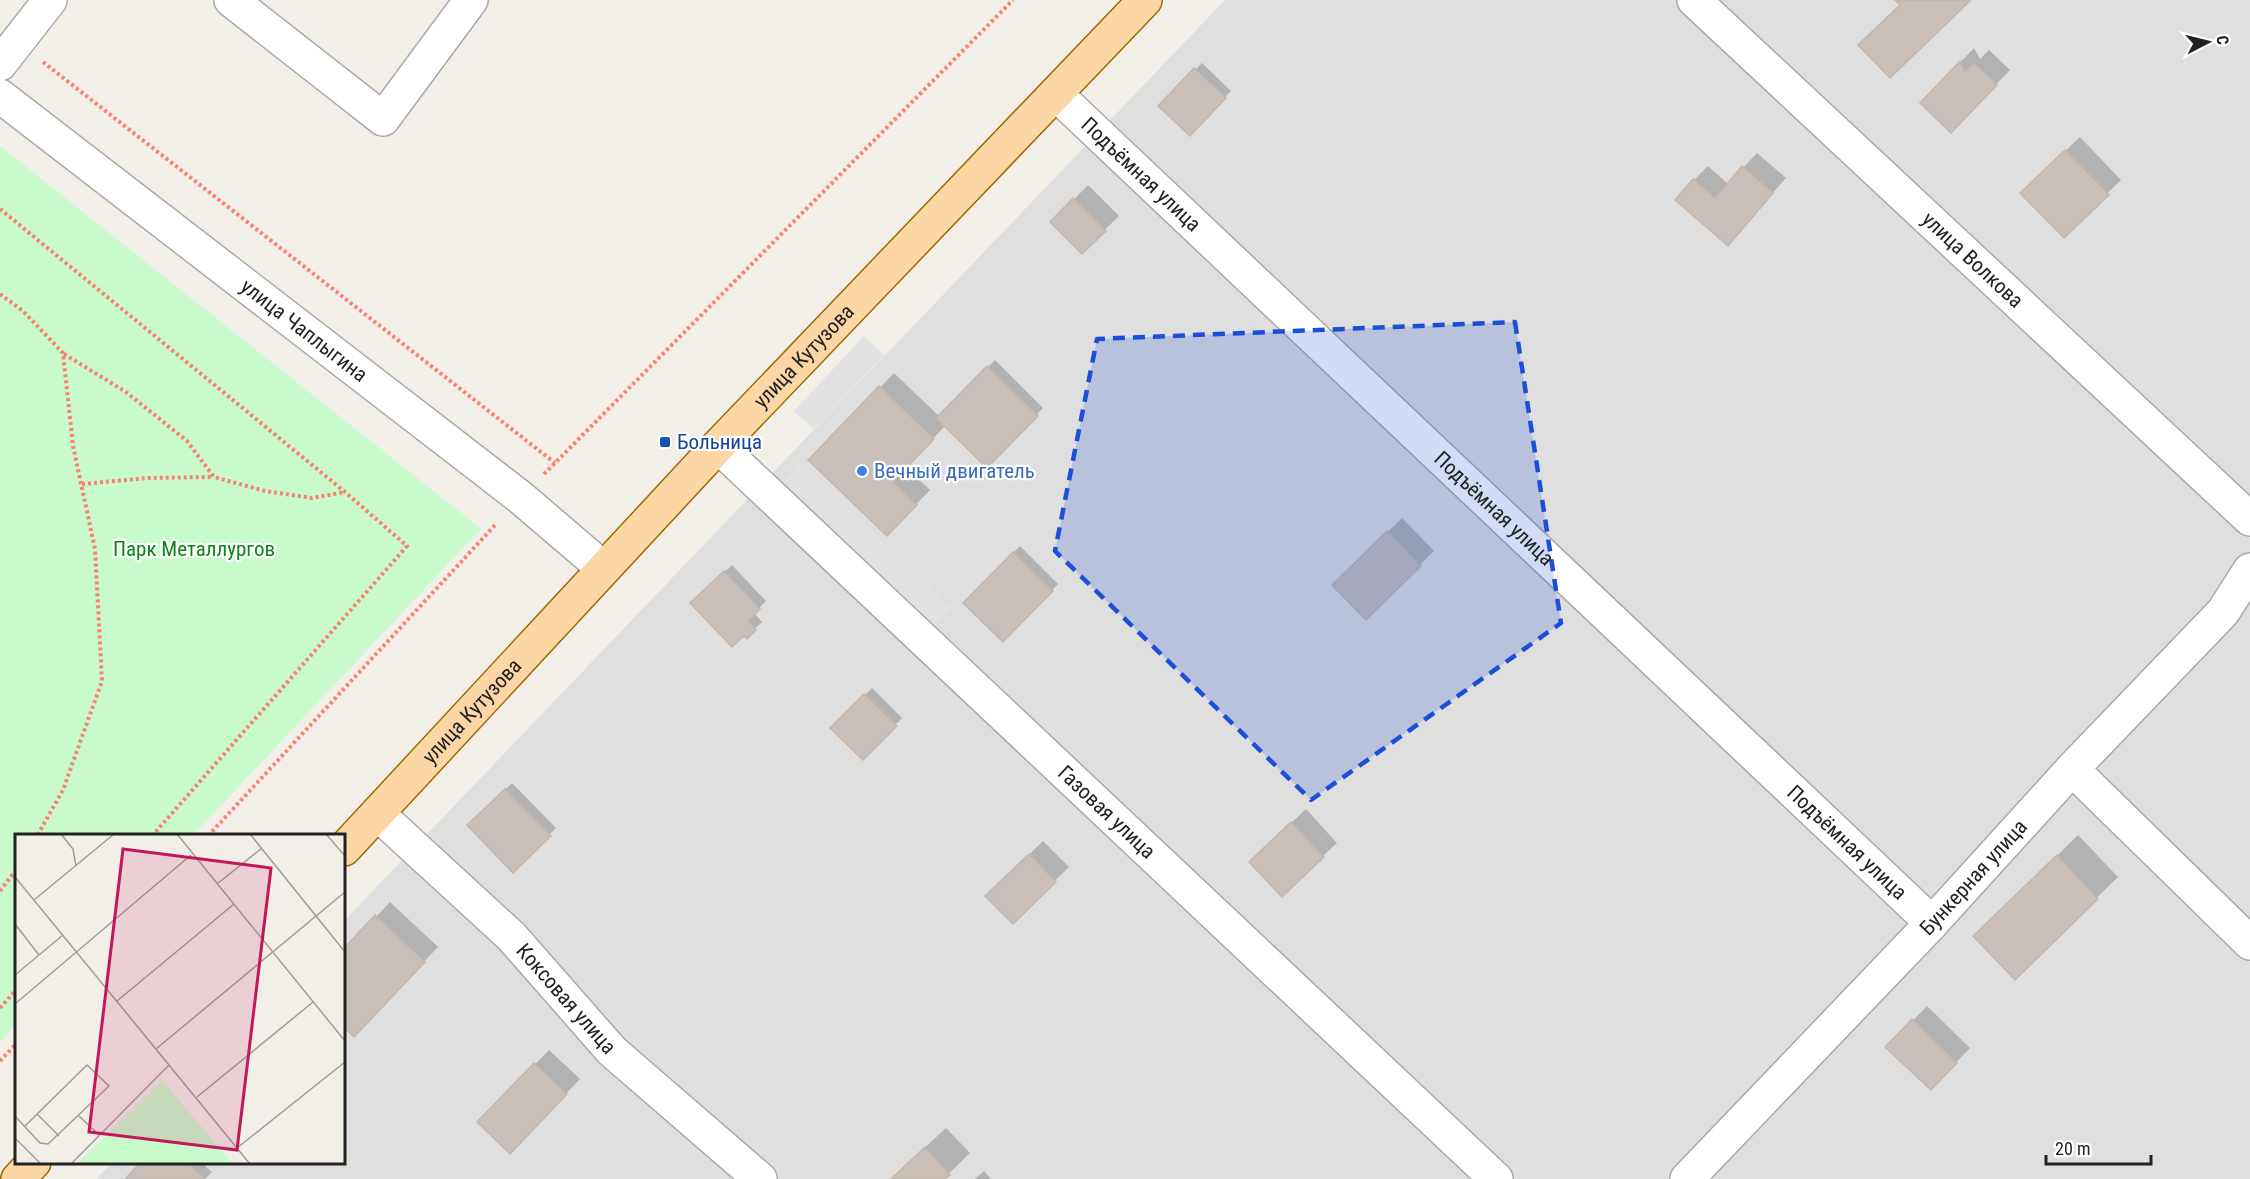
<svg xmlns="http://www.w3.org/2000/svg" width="2250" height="1179" font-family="'Roboto Condensed',sans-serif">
<rect width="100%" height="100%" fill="#f2efe9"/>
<path fill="#e0dfdf" d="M 1225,0 L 2250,0 L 2250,1179 L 96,1179 L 112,1163 L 344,1162 L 344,921 Z"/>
<path fill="#c8facc" d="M 0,146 L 481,529 L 193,835 L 16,836 L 16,1024 L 0,1042 Z"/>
<path fill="#e2e2e2" d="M 864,336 L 884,355 L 814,429 L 794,411 Z
M 800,462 L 951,608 L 933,626 L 783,481 Z"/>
<path fill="#0003" d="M 1974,48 L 1980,59 L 1989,50 L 2010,70 L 1951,131 L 1922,102 Z
M 1202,63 L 1231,91 L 1190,134 L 1160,106 Z
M 2080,137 L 2121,180 L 2064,236 L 2036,179 Z
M 1757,153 L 1786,178 L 1728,244 L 1694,180 L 1708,166 L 1728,184 Z
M 1088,185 L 1119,216 L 1082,252 L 1052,222 Z
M 995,360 L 1043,408 L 987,466 L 946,425 L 906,467 L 930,490 L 901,520 L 810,460 L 894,373 L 940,417 Z
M 1402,518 L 1434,551 L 1366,618 L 1334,585 Z
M 1020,546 L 1058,584 L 1003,640 L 965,603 Z
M 732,565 L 766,601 L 754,613 L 762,622 L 747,636 L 692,603 Z
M 872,688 L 902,718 L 863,758 L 832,728 Z
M 512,783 L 556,828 L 513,871 L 469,825 Z
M 1306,809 L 1337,843 L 1323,856 L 1265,848 Z
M 2078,835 L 2118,877 L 2015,977 L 1996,916 Z
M 1043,841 L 1069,867 L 1013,922 L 987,896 Z
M 390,902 L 438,947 L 354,1035 L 344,1025 L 344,951 Z
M 1927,1006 L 1970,1048 L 1931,1088 L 1887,1047 Z
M 549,1050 L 580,1079 L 524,1138 L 479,1122 Z
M 946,1128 L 970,1153 L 943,1179 L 891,1179 Z
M 143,1162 L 201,1162 L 212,1172 L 205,1179 L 127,1179 Z
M 984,1171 L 991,1179 L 975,1179 Z"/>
<path fill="#c7bfb8" stroke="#c4b6ab" stroke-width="1.5" d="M 1895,0 L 1971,0 L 1890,78 L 1858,45 L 1900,5 Z
M 1960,61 L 1965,72 L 1974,63 L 1997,85 L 1951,133 L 1920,103 Z
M 1194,68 L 1226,98 L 1190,136 L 1158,106 Z
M 2065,150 L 2109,195 L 2064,238 L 2020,193 Z
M 1742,166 L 1773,193 L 1728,246 L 1675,200 L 1693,179 L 1715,198 Z
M 1073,198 L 1106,231 L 1082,254 L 1050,222 Z
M 987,366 L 1038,416 L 987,468 L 936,418 Z
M 879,386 L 934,439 L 893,482 L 917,505 L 887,536 L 808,460 Z
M 1387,531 L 1421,566 L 1366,620 L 1332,585 Z
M 1013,552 L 1053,591 L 1003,642 L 963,603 Z
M 724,571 L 760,609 L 748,621 L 756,630 L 747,639 L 744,636 L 732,647 L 690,603 Z
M 864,694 L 897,726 L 863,760 L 830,728 Z
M 505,789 L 551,836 L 513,873 L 467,825 Z
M 1291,822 L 1324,857 L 1282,897 L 1249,862 Z
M 1029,854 L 1056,882 L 1013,924 L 985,896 Z
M 2057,855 L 2098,899 L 2015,980 L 1973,936 Z
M 375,915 L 425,962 L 354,1037 L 344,1027 L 344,948 Z
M 1912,1019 L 1957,1063 L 1931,1090 L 1885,1047 Z
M 534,1063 L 567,1094 L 510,1154 L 477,1122 Z
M 925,1147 L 950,1175 L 945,1179 L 891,1179 Z
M 141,1162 L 187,1162 L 205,1179 L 125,1179 Z"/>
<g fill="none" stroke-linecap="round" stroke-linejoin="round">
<defs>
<g id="minor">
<path d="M 231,0 L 383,119 L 471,0"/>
<path id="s1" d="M 1694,0 L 2250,519"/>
<path d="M 0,64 L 50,0"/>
<path id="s2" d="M 1056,94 L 1932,923"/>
<path id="s3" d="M 0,96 L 520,497 L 603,568"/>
<path id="s4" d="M 718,446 L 1496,1179"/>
<path d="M 2072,769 L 2250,943"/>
<path id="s5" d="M 378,814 L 511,936 L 612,1051 L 760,1179"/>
<path id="s6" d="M 1687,1179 L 1932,923 L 2072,769 L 2223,612 L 2250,570"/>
</g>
<g id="major">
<path id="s7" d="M 344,849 L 718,446 L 1145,0"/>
<path d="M 18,1179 L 34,1162"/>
</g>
</defs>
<use href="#minor" stroke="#a9a9a9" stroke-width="36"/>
<use href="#major" stroke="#a06b00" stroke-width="36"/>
<path stroke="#fa8072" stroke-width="4" stroke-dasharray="3 3" stroke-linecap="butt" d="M 43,62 L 555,463
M 0,209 L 345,492 L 407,546 L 152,836
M 0,294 L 23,311 L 63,353 L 73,446 L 95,549 L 102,681 L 63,790 L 37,836
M 64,354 L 126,392 L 187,441 L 214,477 L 265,491 L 312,498 L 345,492
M 544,474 L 1013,0
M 82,484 L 148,478 L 213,477
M 208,836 L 497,523
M 0,891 L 16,870
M 0,1008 L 16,990
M 0,1061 L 16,1044"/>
<use href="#minor" stroke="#fff" stroke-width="33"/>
<use href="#major" stroke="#fcd6a4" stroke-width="33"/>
</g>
<path fill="#1d4ed8" fill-opacity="0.2" stroke="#1d4ed8" stroke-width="4.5" stroke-dasharray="12 8" stroke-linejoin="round" d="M 1515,322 L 1561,623 L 1311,800 L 1055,551 L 1097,339 Z"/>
<rect fill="#1a4fb4" stroke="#fff" stroke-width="2" x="659" y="436" width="12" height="12" rx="3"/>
<circle fill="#3f7fe0" stroke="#fff" stroke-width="2" cx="862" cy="471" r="6"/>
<g text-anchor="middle" stroke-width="4.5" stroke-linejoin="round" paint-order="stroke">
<g font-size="21" fill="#222" stroke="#fff">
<text dy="7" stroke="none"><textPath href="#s2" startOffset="117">Подъёмная улица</textPath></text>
<text dy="7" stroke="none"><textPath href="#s1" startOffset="381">улица Волкова</textPath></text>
<text dy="7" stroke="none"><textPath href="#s3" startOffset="384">улица Чаплыгина</textPath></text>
<text dy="7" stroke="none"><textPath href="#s7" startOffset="674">улица Кутузова</textPath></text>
<text dy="7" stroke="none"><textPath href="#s2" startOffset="603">Подъёмная улица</textPath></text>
<text dy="7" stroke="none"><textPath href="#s7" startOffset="188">улица Кутузова</textPath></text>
<text dy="7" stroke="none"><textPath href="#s4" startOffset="534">Газовая улица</textPath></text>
<text dy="7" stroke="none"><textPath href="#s2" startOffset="1089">Подъёмная улица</textPath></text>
<text dy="7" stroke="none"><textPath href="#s6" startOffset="416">Бункерная улица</textPath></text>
<text dy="7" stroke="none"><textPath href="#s5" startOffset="264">Коксовая улица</textPath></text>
</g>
<g font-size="21" fill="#164399" stroke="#fff" text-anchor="start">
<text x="677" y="449">Больница</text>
</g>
<g font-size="21" fill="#366cbe" stroke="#fff" text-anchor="start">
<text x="874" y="478">Вечный двигатель</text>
</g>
<g font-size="21" fill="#0c8416" stroke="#fff">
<text x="194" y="556">Парк Металлургов</text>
</g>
</g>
<g transform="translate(15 834)">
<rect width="330" height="330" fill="#f2efe9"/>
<path d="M 147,246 L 218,330 L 62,330 Z" fill="#c8facc"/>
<path fill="none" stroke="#9f9d99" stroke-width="1.5" d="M 46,0 L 58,15 L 61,32M 162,0 L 330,207M 235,0 L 330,118M 311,0 L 330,22M 0,43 L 235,330M 202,50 L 247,14M 19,66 L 99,0M 0,90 L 24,121M 0,141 L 48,101M 102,167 L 219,70M 0,170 L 176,21M 141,215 L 330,58M 182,263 L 298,168M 22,280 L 44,302M 0,282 L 25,309 L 33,310 L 94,252 L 72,231 L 10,292M 64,282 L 84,301M 0,304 L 26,330M 222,314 L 330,228M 56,330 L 154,231"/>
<path fill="#c2185b" fill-opacity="0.15" stroke="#c2185b" stroke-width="3" d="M 108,15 L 256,34 L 222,316 L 74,298 Z"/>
<rect width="330" height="330" fill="none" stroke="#222" stroke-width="3"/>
</g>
<g transform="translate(2208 42) rotate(83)" stroke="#ffffff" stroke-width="4.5" paint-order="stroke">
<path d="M0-4.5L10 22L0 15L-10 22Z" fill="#222222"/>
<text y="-9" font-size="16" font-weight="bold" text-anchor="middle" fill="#222222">С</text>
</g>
<path d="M2046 1155v9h105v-9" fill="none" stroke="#222222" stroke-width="3"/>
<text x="2055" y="1155" font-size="18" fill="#222222" stroke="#ffffff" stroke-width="4.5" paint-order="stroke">20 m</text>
</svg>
